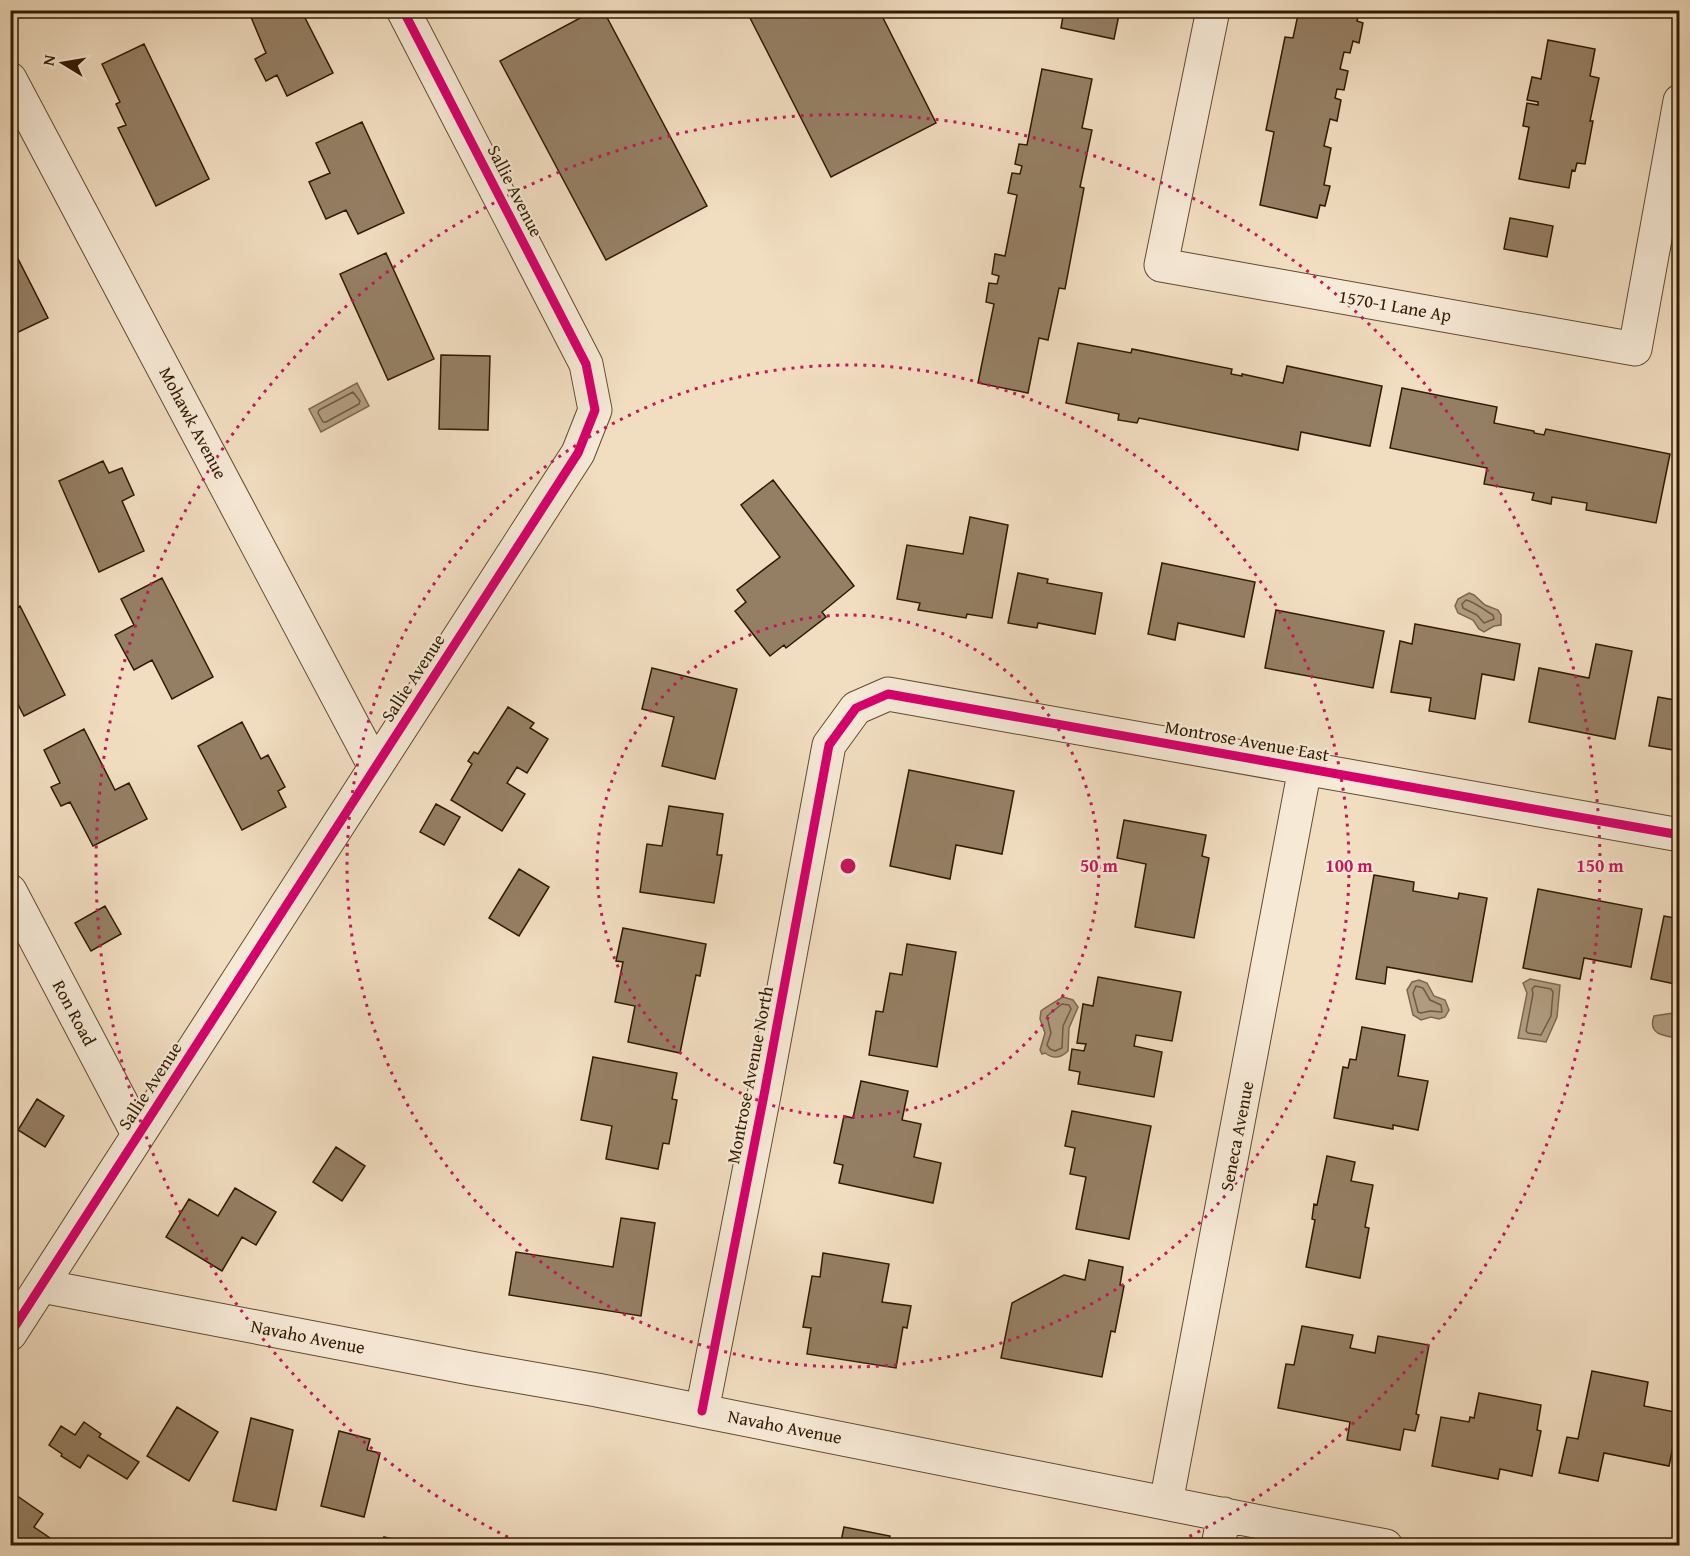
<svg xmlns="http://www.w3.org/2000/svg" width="1690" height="1556" font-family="'Gentium Book Plus',serif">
<rect width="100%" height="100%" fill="#f1ddc0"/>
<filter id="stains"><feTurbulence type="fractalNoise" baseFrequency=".00333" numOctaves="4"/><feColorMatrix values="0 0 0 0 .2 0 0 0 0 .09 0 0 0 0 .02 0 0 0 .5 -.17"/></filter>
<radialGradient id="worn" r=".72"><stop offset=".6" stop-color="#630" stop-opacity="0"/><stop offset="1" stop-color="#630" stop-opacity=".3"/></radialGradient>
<path fill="#b09b7f" stroke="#7d674c" stroke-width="1.5" d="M 357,383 L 369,406 L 321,432 L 309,409 Z
M 1469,593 L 1474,595 L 1485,605 L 1498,610 L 1501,615 L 1501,625 L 1494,626 L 1484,632 L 1479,629 L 1473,620 L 1458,613 L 1455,606 L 1458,599 Z
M 1530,979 L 1560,985 L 1557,1017 L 1546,1042 L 1518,1038 L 1527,993 L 1523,983 Z
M 1419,980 L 1427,983 L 1434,996 L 1445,1000 L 1449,1010 L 1445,1017 L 1439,1019 L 1431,1017 L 1421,1020 L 1413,1015 L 1407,990 L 1412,982 Z
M 1063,997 L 1073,1000 L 1078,1007 L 1069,1028 L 1068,1051 C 1061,1058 1053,1059 1045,1053 L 1042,1054 L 1040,1050 L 1045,1033 L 1040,1019 L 1041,1011 C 1043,1009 1061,998 1063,997 Z
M 1679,1007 L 1679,1038 C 1665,1036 1647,1035 1654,1016 L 1673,1013 Z"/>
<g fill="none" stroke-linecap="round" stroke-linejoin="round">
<path stroke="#705a40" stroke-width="1.5" d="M 353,392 L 360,401 L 359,404 L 326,422 L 323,422 L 318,413 L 319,410 Z
M 1466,600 C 1471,600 1486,611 1493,615 L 1494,619 L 1484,623 L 1477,615 L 1463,608 L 1462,604 Z
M 1416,986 L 1423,988 L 1430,1000 L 1441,1005 L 1442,1012 L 1430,1011 L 1421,1013 L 1418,1012 L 1413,993 Z
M 1535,986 L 1551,989 L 1553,992 L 1551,1016 L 1541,1035 L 1528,1033 L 1526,1031 L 1533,994 L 1532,989 Z
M 1062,1004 L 1069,1005 L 1071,1009 L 1063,1026 L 1062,1048 L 1055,1051 L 1050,1049 L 1047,1045 L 1051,1033 L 1047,1016 Z"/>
</g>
<path fill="#957f64" stroke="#311a00" stroke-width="1.5" d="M 248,10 L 297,10 L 298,14 L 302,12 L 333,73 L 287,96 L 277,75 L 266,81 L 255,59 L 266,53 Z
M 595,10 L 603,10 L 707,206 L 606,260 L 500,61 Z
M 746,10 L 879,10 L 936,123 L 831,177 Z
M 1064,10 L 1120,10 L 1114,39 L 1061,28 Z
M 1299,10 L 1366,10 L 1365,14 L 1359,13 L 1357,21 L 1363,23 L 1359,43 L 1353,41 L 1350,53 L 1344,52 L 1340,69 L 1348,71 L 1344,90 L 1337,89 L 1335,98 L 1341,100 L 1337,121 L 1330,119 L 1324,146 L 1331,148 L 1324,185 L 1330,186 L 1325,206 L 1320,205 L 1317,218 L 1260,205 L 1274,132 L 1266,130 L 1285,37 L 1293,38 Z
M 1548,40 L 1595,49 L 1590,76 L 1599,78 L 1590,121 L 1593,121 L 1585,164 L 1577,163 L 1575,171 L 1572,170 L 1569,188 L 1519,179 L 1529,127 L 1523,126 L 1527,103 L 1538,105 L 1538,102 L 1527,100 L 1532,77 L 1541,79 Z
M 144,44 L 209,179 L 156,206 L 118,128 L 126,125 L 116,104 L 120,102 L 102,64 Z
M 1042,69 L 1092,79 L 1082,128 L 1092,130 L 1080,187 L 1084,188 L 1065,289 L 1059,288 L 1048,340 L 1039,338 L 1028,393 L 978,383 L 994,304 L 986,302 L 989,283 L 997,284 L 999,276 L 992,274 L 995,254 L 1005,256 L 1017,195 L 1008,193 L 1012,173 L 1020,174 L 1022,166 L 1015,164 L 1019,144 L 1027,145 Z
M 362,122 L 404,213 L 358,234 L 346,210 L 326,219 L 309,182 L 330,173 L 316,143 Z
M 1510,218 L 1553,226 L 1547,257 L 1504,249 Z
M 10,243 L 48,318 L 10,336 Z
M 386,253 L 434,359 L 388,380 L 340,274 Z
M 1078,343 L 1131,353 L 1132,349 L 1232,369 L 1231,374 L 1242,376 L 1242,374 L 1283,383 L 1287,366 L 1382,386 L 1370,446 L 1301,432 L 1298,450 L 1139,418 L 1137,423 L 1118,420 L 1119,414 L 1066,403 Z
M 441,355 L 490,356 L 488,430 L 439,429 Z
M 1402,388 L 1497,407 L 1494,423 L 1534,431 L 1534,433 L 1544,435 L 1546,429 L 1670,454 L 1656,523 L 1586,510 L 1587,503 L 1552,497 L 1551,504 L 1532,500 L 1534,493 L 1484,484 L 1487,468 L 1390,448 Z
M 103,461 L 109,473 L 122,468 L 134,495 L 122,501 L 144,551 L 99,572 L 59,481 Z
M 773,480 L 854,586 L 822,612 L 826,617 L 786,648 L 784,645 L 770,656 L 735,611 L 746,602 L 737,590 L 780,557 L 741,505 Z
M 970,517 L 1008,525 L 992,618 L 967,614 L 966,618 L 918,610 L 920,603 L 897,599 L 907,545 L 963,554 Z
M 1162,563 L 1255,582 L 1244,637 L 1178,623 L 1175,640 L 1148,634 Z
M 1018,573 L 1048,579 L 1047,583 L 1102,593 L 1095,634 L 1038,623 L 1037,628 L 1008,623 Z
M 162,578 L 213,677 L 172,699 L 152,660 L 134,670 L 115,635 L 134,625 L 121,599 Z
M 20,606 L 65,695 L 24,716 L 10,689 L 10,611 Z
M 1276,610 L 1384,631 L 1373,688 L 1265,668 Z
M 1415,624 L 1520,644 L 1514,680 L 1482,674 L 1475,719 L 1429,711 L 1431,698 L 1391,692 L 1400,641 L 1412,644 Z
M 1596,644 L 1632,651 L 1615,739 L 1529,722 L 1539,668 L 1589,678 Z
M 652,668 L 737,689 L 715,779 L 662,766 L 674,717 L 642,709 Z
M 1658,697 L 1680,701 L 1680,751 L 1649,746 Z
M 508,707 L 534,723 L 530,728 L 548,739 L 527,773 L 517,767 L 507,783 L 525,794 L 502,831 L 451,800 L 472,764 L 468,761 L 474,752 L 478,754 Z
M 242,722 L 261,759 L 268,755 L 285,787 L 278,791 L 286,807 L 242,830 L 198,746 Z
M 84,729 L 115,790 L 129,783 L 147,819 L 93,846 L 70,802 L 61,806 L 51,787 L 60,783 L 44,750 Z
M 909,770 L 1014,791 L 1002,854 L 956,845 L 950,879 L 890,866 Z
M 436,804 L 460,817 L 444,845 L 420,832 Z
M 669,806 L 723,814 L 717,855 L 722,855 L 714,903 L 640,892 L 647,844 L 662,846 Z
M 1124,820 L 1206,835 L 1202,856 L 1209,858 L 1194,938 L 1135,927 L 1146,864 L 1117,858 Z
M 519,869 L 549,887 L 519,936 L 489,918 Z
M 1374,875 L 1414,882 L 1413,891 L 1458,899 L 1459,893 L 1487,898 L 1472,982 L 1387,967 L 1385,984 L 1356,979 Z
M 1538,889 L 1642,909 L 1631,967 L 1584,958 L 1580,979 L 1523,968 Z
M 105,906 L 121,934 L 91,951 L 75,923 Z
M 1664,916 L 1680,919 L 1680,985 L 1651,979 Z
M 623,928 L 706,944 L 700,976 L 696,975 L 680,1053 L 628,1042 L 635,1006 L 615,1002 L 623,962 L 616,961 Z
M 907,944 L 956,952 L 937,1067 L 869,1055 L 876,1011 L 883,1012 L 890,973 L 902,975 Z
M 1098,977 L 1181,992 L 1172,1041 L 1136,1035 L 1134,1046 L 1162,1052 L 1154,1097 L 1078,1084 L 1080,1072 L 1069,1070 L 1072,1049 L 1084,1051 L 1086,1044 L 1077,1043 L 1083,1004 L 1093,1006 Z
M 1362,1027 L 1405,1035 L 1398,1076 L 1428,1081 L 1418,1130 L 1393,1125 L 1393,1129 L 1334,1118 L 1343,1067 L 1348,1068 L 1350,1059 L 1356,1060 Z
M 593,1057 L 677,1073 L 672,1099 L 677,1100 L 669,1144 L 663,1143 L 658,1169 L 606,1159 L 612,1126 L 581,1120 Z
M 861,1081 L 908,1091 L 902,1120 L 921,1124 L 914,1157 L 941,1163 L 933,1203 L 839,1183 L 843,1165 L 834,1163 L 844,1116 L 853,1118 Z
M 37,1099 L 64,1116 L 45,1147 L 18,1130 Z
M 1072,1111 L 1151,1126 L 1129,1239 L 1076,1229 L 1086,1177 L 1070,1174 L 1075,1148 L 1065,1146 Z
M 336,1147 L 365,1166 L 342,1201 L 313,1182 Z
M 1327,1156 L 1355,1162 L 1351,1181 L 1373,1185 L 1365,1227 L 1369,1228 L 1360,1278 L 1306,1267 L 1315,1220 L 1312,1219 L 1314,1204 L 1317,1205 Z
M 235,1188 L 276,1212 L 256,1245 L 242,1237 L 222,1271 L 166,1237 L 189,1199 L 218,1216 Z
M 621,1218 L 655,1223 L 641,1316 L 509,1295 L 516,1252 L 613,1267 Z
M 823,1253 L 889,1264 L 882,1302 L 911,1306 L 907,1328 L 903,1327 L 896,1368 L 807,1354 L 811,1328 L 803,1327 L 812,1276 L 820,1277 Z
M 1089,1260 L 1123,1267 L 1120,1285 L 1124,1286 L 1115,1332 L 1111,1331 L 1102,1377 L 1001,1358 L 1012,1303 L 1064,1275 L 1085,1280 Z
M 1302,1326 L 1353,1335 L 1350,1348 L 1375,1353 L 1378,1336 L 1429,1345 L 1416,1414 L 1419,1415 L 1415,1431 L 1404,1429 L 1400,1450 L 1347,1440 L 1350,1422 L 1278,1408 L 1286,1364 L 1294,1365 Z
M 1592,1371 L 1648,1382 L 1644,1406 L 1680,1413 L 1669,1466 L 1604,1453 L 1598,1481 L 1559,1473 L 1567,1437 L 1578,1439 Z
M 1479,1393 L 1541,1405 L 1537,1430 L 1541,1431 L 1532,1476 L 1500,1469 L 1498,1479 L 1432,1466 L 1441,1417 L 1469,1422 L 1470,1417 L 1474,1418 Z
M 177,1407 L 218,1432 L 189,1481 L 147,1456 Z
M 251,1418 L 293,1430 L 276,1510 L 233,1501 Z
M 84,1422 L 101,1434 L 99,1437 L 139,1462 L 127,1479 L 88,1455 L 80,1468 L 61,1456 L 62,1454 L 49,1445 L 61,1426 L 75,1435 Z
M 339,1431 L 370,1439 L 367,1450 L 380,1453 L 364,1517 L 321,1506 Z
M 13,1493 L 43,1514 L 34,1527 L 50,1538 L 45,1546 L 18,1546 L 10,1540 L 10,1497 Z
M 844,1527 L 890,1536 L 888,1546 L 840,1546 Z
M 384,1537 L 418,1545 L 383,1546 Z"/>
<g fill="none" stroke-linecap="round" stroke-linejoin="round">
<defs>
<path id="street" d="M 1213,10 L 1161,265 L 1635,349 L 1680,101
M 10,79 L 375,767
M 10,891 L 138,1134
M 42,1286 L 470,1368 L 597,1390 L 1280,1526 L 1386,1546
M 10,1334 L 578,453 L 595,410 L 586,364 L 403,10
M 702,1411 L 764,1095 L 829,745 L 856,708 L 888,694 L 1680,835
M 1166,1503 L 1305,768
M 1218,1546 L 1224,1514"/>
</defs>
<use href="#street" stroke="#614b30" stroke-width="35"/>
<use href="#street" stroke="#f6e9d6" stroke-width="33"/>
<defs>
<path id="cycleway" d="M 10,1334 L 578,453 L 595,410 L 586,364 L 403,10
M 702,1411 L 764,1095 L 829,745 L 856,708 L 888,694 L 1680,835"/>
</defs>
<use href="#cycleway" stroke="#f6e9d6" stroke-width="13"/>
<use href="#cycleway" stroke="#d6006c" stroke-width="9"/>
</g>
<g fill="none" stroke="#c2185b" stroke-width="3" stroke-dasharray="3 6">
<circle cx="848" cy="866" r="251"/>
<circle cx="848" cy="866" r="501"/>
<path d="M524 1545A752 752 0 1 1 1172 1545"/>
</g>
<g text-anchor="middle" stroke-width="4.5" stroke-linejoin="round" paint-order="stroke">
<g font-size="18" fill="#311a00" stroke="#f6e9d6">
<text transform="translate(515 191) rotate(63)" y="6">Sallie Avenue</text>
<text transform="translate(1395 306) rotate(10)" y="6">1570-1 Lane Ap</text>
<text transform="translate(193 423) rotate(62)" y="6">Mohawk Avenue</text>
<text transform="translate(413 678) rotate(-57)" y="6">Sallie Avenue</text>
<text transform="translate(1247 741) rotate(10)" y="6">Montrose Avenue East</text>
<text transform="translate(74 1013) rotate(62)" y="6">Ron Road</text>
<text transform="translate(750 1075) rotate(-79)" y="6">Montrose Avenue North</text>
<text transform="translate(150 1086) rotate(-57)" y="6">Sallie Avenue</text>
<text transform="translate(1237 1136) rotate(-79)" y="6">Seneca Avenue</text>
<text transform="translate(308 1337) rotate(11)" y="6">Navaho Avenue</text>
<text transform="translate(785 1427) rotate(11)" y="6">Navaho Avenue</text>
</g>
</g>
<circle cx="848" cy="866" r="9" fill="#c2185b" stroke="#f6e9d6" stroke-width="3"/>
<g font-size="18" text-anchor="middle" font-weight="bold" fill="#c2185b" stroke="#f6e9d6" stroke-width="4.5" stroke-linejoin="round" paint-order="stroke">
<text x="1099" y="872">50 m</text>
<text x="1349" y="872">100 m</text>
<text x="1600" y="872">150 m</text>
</g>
<rect width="1690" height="1556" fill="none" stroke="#f1ddc0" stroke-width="36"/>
<rect x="12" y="12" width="1666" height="1532" fill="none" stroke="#311a00" stroke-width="3"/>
<rect x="18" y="18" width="1654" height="1520" fill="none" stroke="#311a00" stroke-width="1.5"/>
<g transform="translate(63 63) rotate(281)" stroke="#f6e9d6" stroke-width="4.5" paint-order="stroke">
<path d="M0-4.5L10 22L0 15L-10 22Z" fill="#311a00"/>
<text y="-9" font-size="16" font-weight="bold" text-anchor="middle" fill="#311a00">N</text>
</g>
<rect width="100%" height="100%" filter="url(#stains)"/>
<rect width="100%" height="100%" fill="url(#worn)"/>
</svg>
